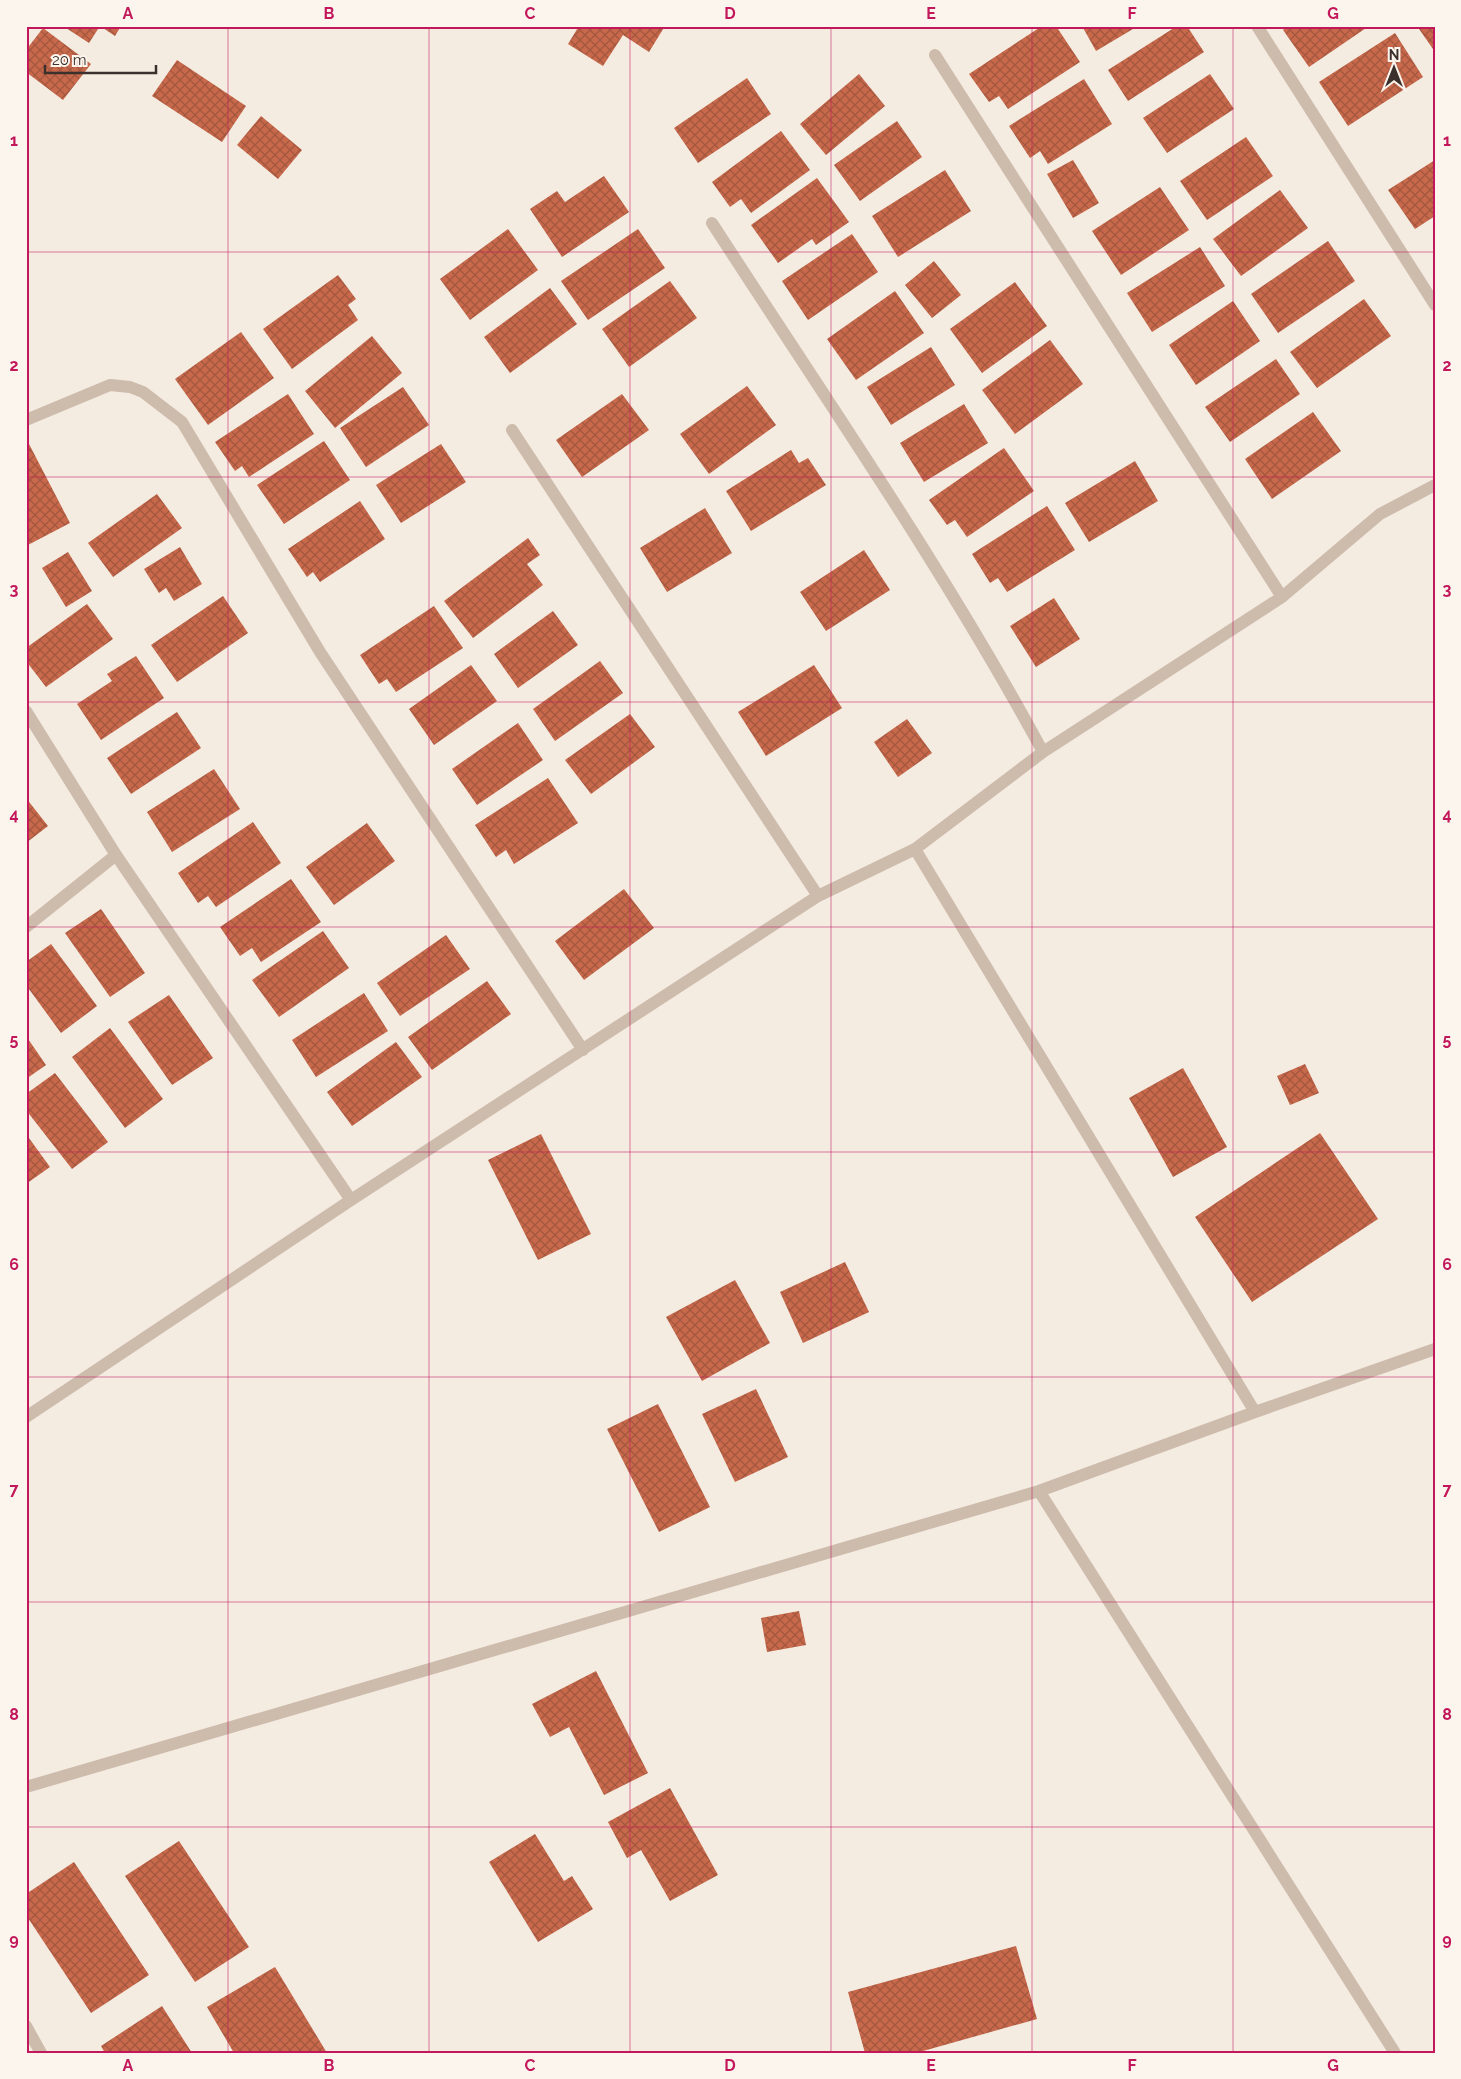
<svg xmlns="http://www.w3.org/2000/svg" width="1461" height="2079" font-family="Raleway,sans-serif">
<defs>
<pattern id="building-cross-hatch" width="8" height="8" patternUnits="userSpaceOnUse" patternTransform="scale(1.25)"><rect width="8" height="8" fill="#c8694b"/><path d="M0 0l8 8M0 8l8-8" fill="none" stroke="#a4573f"/></pattern>
</defs>
<rect width="100%" height="100%" fill="#f4ebe1"/>
<path fill="url(#building-cross-hatch)" d="M 63,26 L 121,26 L 115,36 L 100,26 L 89,43 Z
M 579,26 L 665,26 L 649,52 L 623,35 L 603,66 L 568,44 Z
M 1042,26 L 1056,26 L 1080,62 L 1008,109 L 999,96 L 989,102 L 969,74 Z
M 1082,26 L 1138,26 L 1096,51 Z
M 1177,26 L 1187,26 L 1204,52 L 1128,101 L 1108,70 Z
M 1288,26 L 1369,26 L 1309,67 L 1283,30 Z
M 1417,26 L 1435,26 L 1435,52 Z
M 43,28 L 91,64 L 63,100 L 26,72 L 26,50 Z
M 1395,33 L 1423,77 L 1348,126 L 1319,82 Z
M 177,60 L 246,106 L 222,142 L 152,96 Z
M 859,74 L 885,106 L 826,155 L 800,124 Z
M 1210,74 L 1234,109 L 1167,153 L 1143,118 Z
M 747,78 L 771,114 L 698,163 L 674,128 Z
M 1084,79 L 1112,124 L 1048,164 L 1040,151 L 1030,158 L 1009,126 Z
M 261,116 L 302,150 L 278,179 L 237,145 Z
M 897,121 L 922,157 L 860,201 L 834,165 Z
M 781,131 L 810,170 L 751,213 L 741,199 L 730,207 L 712,182 Z
M 1246,137 L 1273,176 L 1207,220 L 1180,181 Z
M 1073,160 L 1099,203 L 1073,218 L 1047,174 Z
M 1435,160 L 1435,216 L 1415,229 L 1388,190 Z
M 945,170 L 971,211 L 898,257 L 872,216 Z
M 604,176 L 629,212 L 562,257 L 530,209 L 557,191 L 565,202 Z
M 817,178 L 849,222 L 816,245 L 812,239 L 778,263 L 751,225 Z
M 1160,187 L 1189,230 L 1121,275 L 1092,231 Z
M 1280,190 L 1308,228 L 1241,276 L 1213,239 Z
M 508,229 L 538,270 L 470,320 L 440,279 Z
M 638,229 L 665,268 L 588,320 L 561,281 Z
M 852,234 L 878,272 L 808,320 L 782,281 Z
M 1328,241 L 1355,281 L 1278,333 L 1251,294 Z
M 1200,247 L 1225,286 L 1152,332 L 1127,293 Z
M 934,261 L 961,295 L 932,318 L 905,285 Z
M 338,275 L 356,299 L 348,305 L 358,320 L 292,369 L 263,329 Z
M 670,281 L 697,318 L 629,367 L 602,329 Z
M 1015,282 L 1047,326 L 982,373 L 950,329 Z
M 550,288 L 577,324 L 510,373 L 484,337 Z
M 895,291 L 924,333 L 856,380 L 827,339 Z
M 1364,299 L 1391,336 L 1317,388 L 1290,352 Z
M 1233,301 L 1260,341 L 1196,385 L 1169,345 Z
M 241,332 L 274,378 L 208,425 L 175,379 Z
M 372,336 L 402,373 L 335,428 L 305,391 Z
M 1050,340 L 1083,384 L 1015,434 L 982,390 Z
M 931,347 L 955,385 L 891,425 L 867,387 Z
M 1276,359 L 1300,394 L 1230,442 L 1205,407 Z
M 747,386 L 776,425 L 709,474 L 680,434 Z
M 403,387 L 429,425 L 366,467 L 340,428 Z
M 288,394 L 314,434 L 249,477 L 242,466 L 235,471 L 215,442 Z
M 622,394 L 649,430 L 582,477 L 556,440 Z
M 964,404 L 988,443 L 924,482 L 900,443 Z
M 1313,412 L 1341,451 L 1272,499 L 1245,459 Z
M 324,441 L 350,480 L 284,524 L 257,485 Z
M 29,444 L 70,523 L 26,546 L 26,445 Z
M 441,444 L 466,482 L 401,523 L 376,485 Z
M 1004,448 L 1034,491 L 967,537 L 955,520 L 947,525 L 929,500 Z
M 791,450 L 799,463 L 808,458 L 826,485 L 751,531 L 726,491 Z
M 1135,461 L 1158,501 L 1089,542 L 1065,503 Z
M 157,494 L 182,528 L 113,577 L 88,543 Z
M 360,501 L 385,539 L 320,582 L 313,572 L 307,577 L 288,549 Z
M 1047,506 L 1075,550 L 1007,592 L 998,578 L 990,583 L 972,554 Z
M 705,508 L 732,553 L 667,592 L 640,548 Z
M 528,538 L 540,555 L 527,564 L 543,585 L 473,638 L 444,601 Z
M 180,547 L 202,584 L 174,601 L 166,588 L 159,593 L 144,569 Z
M 864,550 L 890,590 L 826,631 L 800,592 Z
M 68,552 L 92,591 L 66,607 L 42,568 Z
M 223,596 L 248,633 L 177,682 L 151,645 Z
M 1054,598 L 1080,639 L 1036,667 L 1010,626 Z
M 87,604 L 113,639 L 46,687 L 26,661 L 26,648 Z
M 434,606 L 463,648 L 396,692 L 387,679 L 379,684 L 360,655 Z
M 553,611 L 578,645 L 518,688 L 494,654 Z
M 136,656 L 164,698 L 101,740 L 77,704 L 112,681 L 107,674 Z
M 600,661 L 623,693 L 555,741 L 533,709 Z
M 471,665 L 497,701 L 434,745 L 409,709 Z
M 814,665 L 842,708 L 766,756 L 738,712 Z
M 177,712 L 201,748 L 131,794 L 107,758 Z
M 630,714 L 655,747 L 591,794 L 565,760 Z
M 907,719 L 932,753 L 898,777 L 874,742 Z
M 518,723 L 543,760 L 477,805 L 452,769 Z
M 214,769 L 240,809 L 172,852 L 147,812 Z
M 548,778 L 578,823 L 514,864 L 506,850 L 496,857 L 475,825 Z
M 26,798 L 48,826 L 26,843 Z
M 253,822 L 281,863 L 216,907 L 208,896 L 198,903 L 178,873 Z
M 367,823 L 395,861 L 334,905 L 306,867 Z
M 291,879 L 321,922 L 261,962 L 252,948 L 240,956 L 220,927 Z
M 624,889 L 654,928 L 584,980 L 555,941 Z
M 101,909 L 145,973 L 110,997 L 65,933 Z
M 323,931 L 349,968 L 279,1017 L 252,980 Z
M 446,935 L 470,969 L 400,1016 L 377,983 Z
M 51,944 L 97,1006 L 61,1033 L 26,985 L 26,962 Z
M 487,981 L 511,1014 L 432,1070 L 408,1037 Z
M 364,993 L 388,1031 L 316,1077 L 292,1040 Z
M 169,995 L 213,1058 L 172,1085 L 128,1022 Z
M 110,1028 L 163,1099 L 125,1128 L 72,1057 Z
M 26,1036 L 46,1065 L 26,1079 Z
M 396,1042 L 422,1077 L 352,1126 L 327,1092 Z
M 1305,1064 L 1319,1093 L 1290,1105 L 1277,1076 Z
M 1183,1068 L 1227,1147 L 1173,1177 L 1129,1098 Z
M 55,1073 L 108,1142 L 72,1169 L 26,1110 L 26,1094 Z
M 1320,1133 L 1378,1219 L 1252,1302 L 1195,1217 Z
M 26,1134 L 50,1167 L 26,1184 Z
M 541,1134 L 591,1234 L 538,1260 L 488,1160 Z
M 845,1262 L 869,1312 L 803,1343 L 780,1292 Z
M 735,1280 L 770,1343 L 702,1381 L 666,1317 Z
M 756,1389 L 788,1457 L 735,1482 L 702,1414 Z
M 658,1404 L 710,1507 L 659,1532 L 607,1429 Z
M 799,1611 L 806,1645 L 767,1652 L 761,1618 Z
M 596,1671 L 648,1773 L 604,1795 L 569,1727 L 550,1737 L 532,1704 Z
M 670,1788 L 718,1875 L 670,1901 L 641,1850 L 627,1858 L 608,1822 Z
M 535,1834 L 564,1881 L 572,1876 L 593,1909 L 538,1942 L 489,1862 Z
M 179,1841 L 249,1947 L 195,1982 L 125,1876 Z
M 74,1862 L 149,1975 L 91,2013 L 26,1915 L 26,1894 Z
M 1016,1946 L 1037,2019 L 916,2053 L 865,2053 L 848,1992 Z
M 275,1967 L 327,2053 L 234,2053 L 207,2007 Z
M 162,2006 L 192,2053 L 105,2053 L 101,2046 Z"/>
<g fill="none" stroke-linecap="round" stroke-linejoin="round">
<path stroke="#cdbbac" stroke-width="12" d="M 1257,26 L 1435,305
M 935,55 L 1282,597
M 712,223 C 825,398 944,569 1043,752
M 26,420 L 110,385 L 130,387 L 143,392 L 182,422 L 320,652 L 583,1050
M 512,430 L 818,896
M 26,711 L 116,855 L 351,1200
M 915,849 L 1255,1412
M 26,927 L 116,855
M 26,1417 L 351,1200 L 818,896 L 915,849 L 1043,752 L 1282,597 L 1380,514 L 1435,485
M 1039,1491 L 1395,2053
M 26,1787 L 1039,1491 L 1255,1412 L 1435,1349
M 26,2026 L 41,2053"/>
</g>
<path fill="none" stroke="#c2185b" stroke-width="1" stroke-opacity="0.55" d="M 228,26 L 228,2053M 429,26 L 429,2053M 630,26 L 630,2053M 831,26 L 831,2053M 1032,26 L 1032,2053M 1233,26 L 1233,2053M 26,252 L 1435,252M 26,477 L 1435,477M 26,702 L 1435,702M 26,927 L 1435,927M 26,1152 L 1435,1152M 26,1377 L 1435,1377M 26,1602 L 1435,1602M 26,1827 L 1435,1827"/>
<rect width="1461" height="2079" fill="none" stroke="#fbf5ee" stroke-width="55"/>
<g transform="translate(1394 68)" stroke="#fbf5ee" stroke-width="4" paint-order="stroke">
<path d="M0-4L9 19L0 12L-9 19Z" fill="#3b302b"/>
<text y="-8" font-size="14" font-weight="bold" text-anchor="middle" fill="#3b302b">N</text>
</g>
<path d="M45 65v8h111v-8" fill="none" stroke="#3b302b" stroke-width="2.5"/>
<text x="52" y="65" font-size="15" fill="#3b302b" stroke="#fbf5ee" stroke-width="4" paint-order="stroke">20 m</text>
<rect x="28" y="28" width="1406" height="2024" fill="none" stroke="#c2185b" stroke-width="2"/>
<g font-size="16" text-anchor="middle" font-weight="bold" fill="#c2185b">
<text x="128" y="19">A</text>
<text x="329" y="19">B</text>
<text x="530" y="19">C</text>
<text x="730" y="19">D</text>
<text x="931" y="19">E</text>
<text x="1132" y="19">F</text>
<text x="1333" y="19">G</text>
<text x="14" y="146">1</text>
<text x="1447" y="146">1</text>
<text x="14" y="371">2</text>
<text x="1447" y="371">2</text>
<text x="14" y="595">3</text>
<text x="1447" y="595">3</text>
<text x="14" y="820">4</text>
<text x="1447" y="820">4</text>
<text x="14" y="1045">5</text>
<text x="1447" y="1045">5</text>
<text x="14" y="1270">6</text>
<text x="1447" y="1270">6</text>
<text x="14" y="1495">7</text>
<text x="1447" y="1495">7</text>
<text x="14" y="1720">8</text>
<text x="1447" y="1720">8</text>
<text x="14" y="1945">9</text>
<text x="1447" y="1945">9</text>
<text x="128" y="2071">A</text>
<text x="329" y="2071">B</text>
<text x="530" y="2071">C</text>
<text x="730" y="2071">D</text>
<text x="931" y="2071">E</text>
<text x="1132" y="2071">F</text>
<text x="1333" y="2071">G</text>
</g>
</svg>
